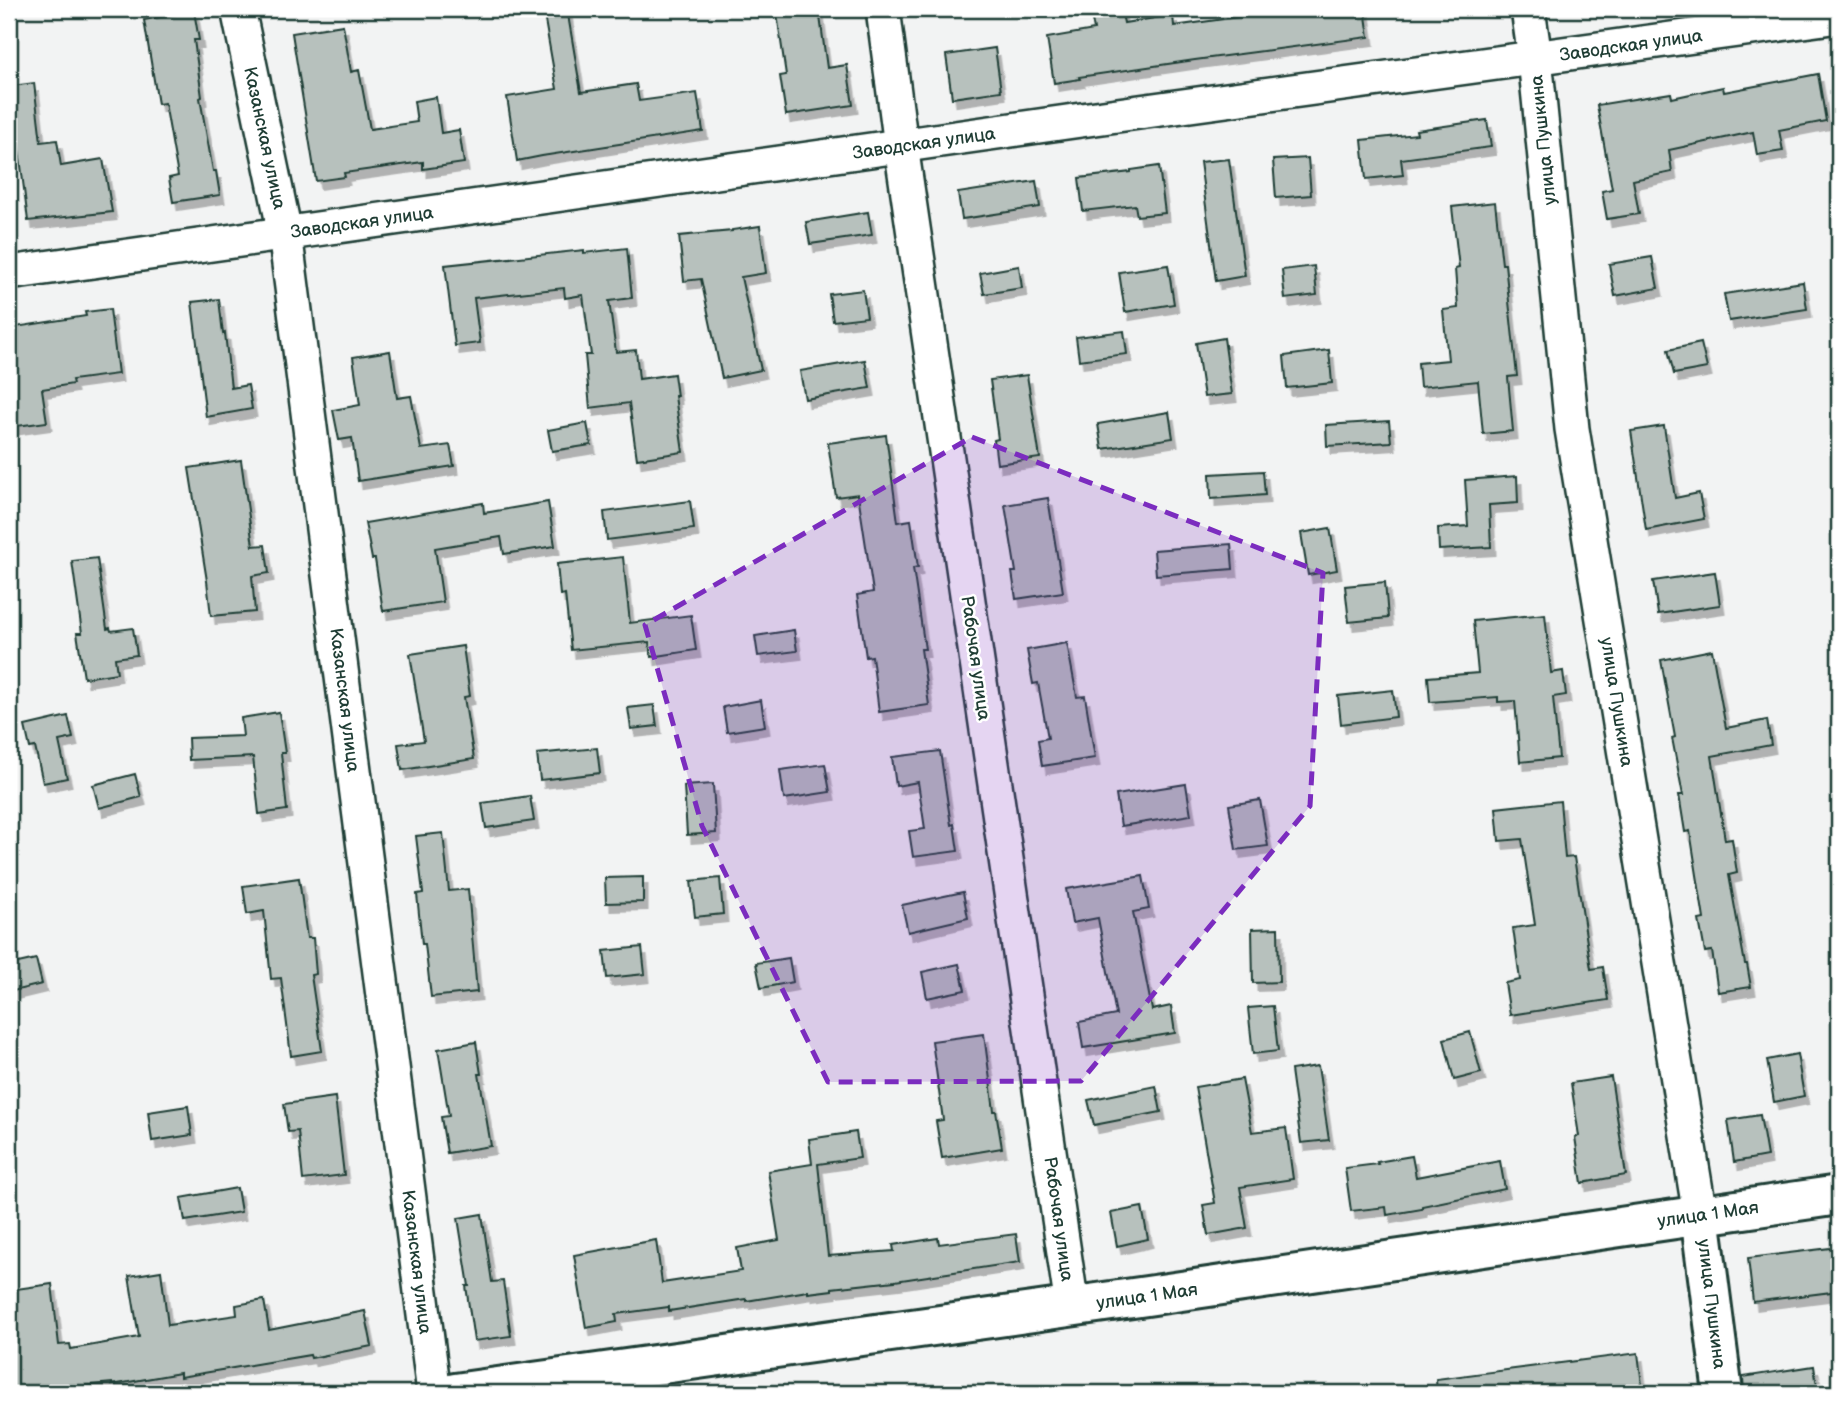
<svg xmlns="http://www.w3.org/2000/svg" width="1848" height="1402" font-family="'Balsamiq Sans',sans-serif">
<defs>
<filter id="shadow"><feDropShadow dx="4.5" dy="8" stdDeviation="0" flood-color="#0004"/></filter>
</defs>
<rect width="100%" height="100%" fill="#f2f3f3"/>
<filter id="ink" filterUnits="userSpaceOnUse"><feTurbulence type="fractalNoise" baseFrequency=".0143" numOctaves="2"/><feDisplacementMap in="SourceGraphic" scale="14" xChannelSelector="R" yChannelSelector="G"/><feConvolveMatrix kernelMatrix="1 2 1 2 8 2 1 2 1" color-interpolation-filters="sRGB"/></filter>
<g filter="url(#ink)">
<path fill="#b7c1bd" stroke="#1f3d34" stroke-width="2" filter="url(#shadow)" d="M 543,9 L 567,9 L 581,92 L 636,84 L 639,101 L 697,93 L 703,131 L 542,156 L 517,161 L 507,97 L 557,89 Z
M 819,9 L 827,68 L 847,65 L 853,105 L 786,115 L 780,76 L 786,75 L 777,14 Z
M 1090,9 L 1121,9 L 1124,23 L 1173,15 L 1174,26 L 1280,11 L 1280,9 L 1365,9 L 1369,37 L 1195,60 L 1079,77 L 1080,79 L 1054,83 L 1047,38 L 1094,30 Z
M 194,11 L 199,40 L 194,40 L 202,97 L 200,98 L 213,171 L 216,171 L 220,195 L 173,202 L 169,178 L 178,176 L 165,103 L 158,104 L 144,20 Z
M 343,25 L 351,72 L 359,70 L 370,129 L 417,122 L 414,101 L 436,97 L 441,133 L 459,130 L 464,163 L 423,169 L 423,162 L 344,173 L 345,177 L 316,181 L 292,33 Z
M 995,48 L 1001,91 L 952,98 L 946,55 Z
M 1818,74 L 1826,121 L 1779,130 L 1783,151 L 1757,155 L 1753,132 L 1669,150 L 1672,172 L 1633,180 L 1639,214 L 1607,219 L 1602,191 L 1612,189 L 1597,105 L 1671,93 L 1672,98 L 1723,87 L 1724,92 Z
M 34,83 L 41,142 L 57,140 L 61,166 L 103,159 L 112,212 L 28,221 L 11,86 Z
M 1487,120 L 1491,147 L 1401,159 L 1403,175 L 1366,179 L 1362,140 L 1417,134 L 1416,130 Z
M 1308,158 L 1311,195 L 1276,198 L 1273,160 Z
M 1229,159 L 1245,276 L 1216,281 L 1200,162 Z
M 1159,166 L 1165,213 L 1137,216 L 1135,205 L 1083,211 L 1079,178 L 1131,172 L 1131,170 Z
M 1036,181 L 1040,207 L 962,219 L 958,193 Z
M 1495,202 L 1502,264 L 1505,264 L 1517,376 L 1508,377 L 1513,431 L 1483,434 L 1478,381 L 1420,387 L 1418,363 L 1448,360 L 1443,310 L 1458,308 L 1455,269 L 1459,268 L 1452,207 Z
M 868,212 L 872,235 L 810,244 L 806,222 Z
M 760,226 L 766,273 L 741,277 L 761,370 L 722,378 L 701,279 L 684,281 L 679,236 L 732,231 L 732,230 Z
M 627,248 L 632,298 L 609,301 L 616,352 L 636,350 L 639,379 L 674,374 L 677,396 L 675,396 L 683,452 L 637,459 L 629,403 L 590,408 L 585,355 L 591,355 L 583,295 L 565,298 L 564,288 L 474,298 L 480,343 L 455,346 L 445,265 L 584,250 L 584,253 Z
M 1652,257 L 1658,288 L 1615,296 L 1609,264 Z
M 1168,265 L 1174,304 L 1125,312 L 1119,272 Z
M 1019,266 L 1022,288 L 984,294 L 980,273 Z
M 1314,266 L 1317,295 L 1285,299 L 1282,270 Z
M 1803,282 L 1807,309 L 1729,321 L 1724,294 Z
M 863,290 L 867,317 L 833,321 L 829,294 Z
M 219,299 L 223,334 L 225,333 L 231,388 L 248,385 L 252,409 L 206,417 L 192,302 Z
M 110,309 L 118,374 L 72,380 L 73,384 L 42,389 L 47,422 L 9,427 L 9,328 L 86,316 L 85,312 Z
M 1124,331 L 1127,354 L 1079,360 L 1076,337 Z
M 1224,338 L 1232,394 L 1204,397 L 1196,343 Z
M 1701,343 L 1707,368 L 1674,374 L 1668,350 Z
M 1329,350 L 1332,383 L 1287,388 L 1284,356 Z
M 390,351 L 397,398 L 411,396 L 421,449 L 450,445 L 454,466 L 358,481 L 352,438 L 339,440 L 333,410 L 360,405 L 353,357 Z
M 865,360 L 870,388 L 805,399 L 800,371 Z
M 1027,375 L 1040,458 L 997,464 L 994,440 L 998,439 L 990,380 Z
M 1169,412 L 1173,438 L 1102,449 L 1098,424 Z
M 1389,421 L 1391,442 L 1327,446 L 1326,425 Z
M 587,423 L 591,445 L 552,451 L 548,430 Z
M 1664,426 L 1675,498 L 1699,493 L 1704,519 L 1646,530 L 1631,431 Z
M 886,435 L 898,522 L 911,520 L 918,567 L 913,568 L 925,649 L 921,649 L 929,705 L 879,712 L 872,656 L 866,657 L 857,595 L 873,592 L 858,494 L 836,497 L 828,443 Z
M 241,460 L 253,546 L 265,545 L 269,573 L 252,576 L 255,612 L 211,616 L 207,581 L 189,468 Z
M 1263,471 L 1265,495 L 1211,499 L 1210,474 Z
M 1517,476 L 1518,503 L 1489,505 L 1491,547 L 1439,550 L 1438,528 L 1468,526 L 1465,480 Z
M 1048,498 L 1063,592 L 1016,599 L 1012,572 L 1016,572 L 1005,505 Z
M 690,501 L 694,529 L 607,540 L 604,512 Z
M 548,502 L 555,546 L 504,554 L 501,537 L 435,548 L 443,602 L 383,611 L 375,559 L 372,559 L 365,523 L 483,503 L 484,513 Z
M 1330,528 L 1337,570 L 1308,575 L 1301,533 Z
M 1231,544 L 1233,569 L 1156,575 L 1154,550 Z
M 623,557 L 630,623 L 691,615 L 696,650 L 651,657 L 649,642 L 571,650 L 565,594 L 560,595 L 557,564 Z
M 97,558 L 107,629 L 110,628 L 111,631 L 133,628 L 137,655 L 115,658 L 117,673 L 84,678 L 77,633 L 82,633 L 72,561 Z
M 1715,572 L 1720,605 L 1658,614 L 1653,581 Z
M 1385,582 L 1388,618 L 1349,622 L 1345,586 Z
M 1545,614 L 1551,673 L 1563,671 L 1566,695 L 1553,697 L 1559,758 L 1520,762 L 1515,701 L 1498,702 L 1498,697 L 1430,702 L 1428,677 L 1478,673 L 1473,621 Z
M 794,630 L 797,651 L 758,656 L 755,636 Z
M 1067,643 L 1077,697 L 1085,696 L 1095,758 L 1042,766 L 1038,740 L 1048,738 L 1038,683 L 1033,684 L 1027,650 Z
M 463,646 L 470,696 L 464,697 L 474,759 L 402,770 L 398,744 L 424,741 L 410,654 Z
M 1712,650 L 1726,728 L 1767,720 L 1771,745 L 1712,756 L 1725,840 L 1732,839 L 1737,873 L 1729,875 L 1745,964 L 1747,964 L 1751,987 L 1718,992 L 1712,951 L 1705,952 L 1699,920 L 1704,919 L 1690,831 L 1685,832 L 1679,795 L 1683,795 L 1672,738 L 1675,737 L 1661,660 Z
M 1393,690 L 1396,717 L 1341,724 L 1338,696 Z
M 761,700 L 765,726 L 727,732 L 723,707 Z
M 654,705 L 657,726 L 631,729 L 628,708 Z
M 279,712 L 285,753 L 281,753 L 287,810 L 259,814 L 253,757 L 189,760 L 188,738 L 243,736 L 241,718 Z
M 68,716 L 73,738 L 59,741 L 67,778 L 43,783 L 35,747 L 30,748 L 25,726 Z
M 597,748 L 600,773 L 540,780 L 537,754 Z
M 940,751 L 951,825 L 954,824 L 958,851 L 913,857 L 909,831 L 925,829 L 918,782 L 896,786 L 892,757 Z
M 825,764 L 830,792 L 784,799 L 780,770 Z
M 135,774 L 141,797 L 99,808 L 93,785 Z
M 713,784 L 716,833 L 687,835 L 684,786 Z
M 1186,784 L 1191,815 L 1121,826 L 1116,795 Z
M 530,796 L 534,821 L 486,828 L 482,803 Z
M 1260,800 L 1268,846 L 1236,850 L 1229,805 Z
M 1560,801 L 1565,858 L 1574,857 L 1591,969 L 1603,967 L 1608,1000 L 1510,1015 L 1505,983 L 1520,980 L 1513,928 L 1535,925 L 1522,839 L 1499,841 L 1496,808 Z
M 443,833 L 449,891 L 468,889 L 477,992 L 431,997 L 425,944 L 422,944 L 417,894 L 423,893 L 416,836 Z
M 1143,876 L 1149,909 L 1133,912 L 1152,1010 L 1171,1006 L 1175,1033 L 1083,1048 L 1079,1022 L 1116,1015 L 1098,918 L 1072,923 L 1066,889 Z
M 643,877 L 643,902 L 606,903 L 605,878 Z
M 299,878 L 307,938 L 313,938 L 316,974 L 311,975 L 322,1051 L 291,1056 L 281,978 L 271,979 L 264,911 L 247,914 L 243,886 Z
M 720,878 L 723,914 L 695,917 L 691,881 Z
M 963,892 L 968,918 L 908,932 L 902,905 Z
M 1278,928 L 1279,982 L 1253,983 L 1252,929 Z
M 642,947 L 645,974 L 607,978 L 604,951 Z
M 789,958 L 793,982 L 761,988 L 756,963 Z
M 36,959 L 42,984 L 9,992 L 9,965 Z
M 959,964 L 965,990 L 927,998 L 922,972 Z
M 1273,1006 L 1278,1051 L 1253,1054 L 1248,1008 Z
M 1470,1032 L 1481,1073 L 1454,1080 L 1444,1039 Z
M 984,1034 L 994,1111 L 996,1111 L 1002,1148 L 942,1158 L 936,1121 L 943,1120 L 932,1041 Z
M 476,1042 L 481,1074 L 479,1074 L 491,1146 L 447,1153 L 441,1117 L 449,1116 L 438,1049 Z
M 1797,1054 L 1804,1096 L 1774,1102 L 1767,1060 Z
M 1318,1066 L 1329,1140 L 1301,1143 L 1291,1070 Z
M 1611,1077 L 1626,1175 L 1582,1183 L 1575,1137 L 1579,1136 L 1571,1083 Z
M 1242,1079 L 1252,1132 L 1286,1128 L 1293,1179 L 1240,1187 L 1247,1228 L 1208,1235 L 1203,1205 L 1215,1203 L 1195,1087 Z
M 1156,1086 L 1161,1112 L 1094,1125 L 1088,1100 Z
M 335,1097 L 344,1175 L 303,1180 L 298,1131 L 288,1132 L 284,1104 Z
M 188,1106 L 192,1135 L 152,1141 L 148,1112 Z
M 1760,1115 L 1767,1156 L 1734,1162 L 1728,1120 Z
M 856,1132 L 860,1158 L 818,1164 L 828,1256 L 894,1251 L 893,1245 L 938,1238 L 939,1244 L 1016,1234 L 1020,1262 L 895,1281 L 832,1288 L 832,1290 L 808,1293 L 808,1291 L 746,1301 L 746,1299 L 669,1311 L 669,1307 L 616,1314 L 617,1322 L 586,1328 L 574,1255 L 656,1240 L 662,1283 L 741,1271 L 737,1248 L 779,1240 L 768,1171 L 812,1164 L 809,1139 Z
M 1412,1156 L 1416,1177 L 1500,1161 L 1505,1189 L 1422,1206 L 1422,1209 L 1387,1215 L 1386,1207 L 1351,1211 L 1345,1168 L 1378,1164 L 1377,1162 Z
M 237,1188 L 241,1212 L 185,1221 L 181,1198 Z
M 1142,1207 L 1148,1239 L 1117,1246 L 1111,1213 Z
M 482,1214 L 492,1282 L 503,1281 L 511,1336 L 474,1341 L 466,1286 L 469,1286 L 458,1218 Z
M 1839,1247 L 1839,1291 L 1753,1302 L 1748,1258 Z
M 161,1271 L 168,1325 L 237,1315 L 236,1305 L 264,1300 L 269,1330 L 365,1311 L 372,1346 L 311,1358 L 310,1355 L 180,1377 L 180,1373 L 112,1385 L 112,1383 L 9,1393 L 9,1290 L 52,1284 L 59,1345 L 70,1344 L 71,1349 L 139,1337 L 129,1276 Z
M 1638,1353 L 1643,1393 L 1437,1393 L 1436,1379 Z
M 1814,1366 L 1818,1393 L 1744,1393 L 1743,1377 Z"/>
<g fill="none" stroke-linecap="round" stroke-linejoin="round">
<defs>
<path id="street" d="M 238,9 L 285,233 L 434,1393
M 883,9 L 901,146 L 1072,1307
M 1528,9 L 1535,58 L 1572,429 L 1700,1215
M 9,273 L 1081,120 L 1839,16"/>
<path id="secondary" d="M 1700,1215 L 1723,1393
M 455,1393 L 1147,1296 L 1839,1195"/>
</defs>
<use href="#street" stroke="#1f3d34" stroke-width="38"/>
<use href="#secondary" stroke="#1f3d34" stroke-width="44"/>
<use href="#street" stroke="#fff" stroke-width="33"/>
<use href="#secondary" stroke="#fff" stroke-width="38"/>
</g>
</g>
<path fill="#7b2cbf" fill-opacity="0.2" stroke="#7b2cbf" stroke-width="5" stroke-dasharray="14 9" stroke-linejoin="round" d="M 972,437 L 1323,573 L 1310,806 L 1081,1081 L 828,1082 L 702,826 L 645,625 Z"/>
<g text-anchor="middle" stroke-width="5" stroke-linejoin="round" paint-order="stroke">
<g font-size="18" fill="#1f3d34" stroke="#fff">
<text transform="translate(1631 45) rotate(-8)" y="6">Заводская улица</text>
<text transform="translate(265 138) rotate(78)" y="6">Казанская улица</text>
<text transform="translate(1543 140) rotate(-96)" y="6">улица Пушкина</text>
<text transform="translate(924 143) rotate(-8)" y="6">Заводская улица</text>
<text transform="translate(362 222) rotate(-8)" y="6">Заводская улица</text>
<text transform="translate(976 658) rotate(82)" y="6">Рабочая улица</text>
<text transform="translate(345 700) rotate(83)" y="6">Казанская улица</text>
<text transform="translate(1617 702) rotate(81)" y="6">улица Пушкина</text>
<text transform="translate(1708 1214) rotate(-8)" y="6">улица 1 Мая</text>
<text transform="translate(1059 1219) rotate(82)" y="6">Рабочая улица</text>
<text transform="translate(417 1262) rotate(83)" y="6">Казанская улица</text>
<text transform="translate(1147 1296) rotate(-8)" y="6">улица 1 Мая</text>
<text transform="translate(1712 1304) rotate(83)" y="6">улица Пушкина</text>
</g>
</g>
<rect width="1848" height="1402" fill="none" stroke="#fff" stroke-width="35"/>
<rect x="18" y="18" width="1813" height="1367" fill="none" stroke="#1f3d34" stroke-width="2.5" filter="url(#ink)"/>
</svg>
